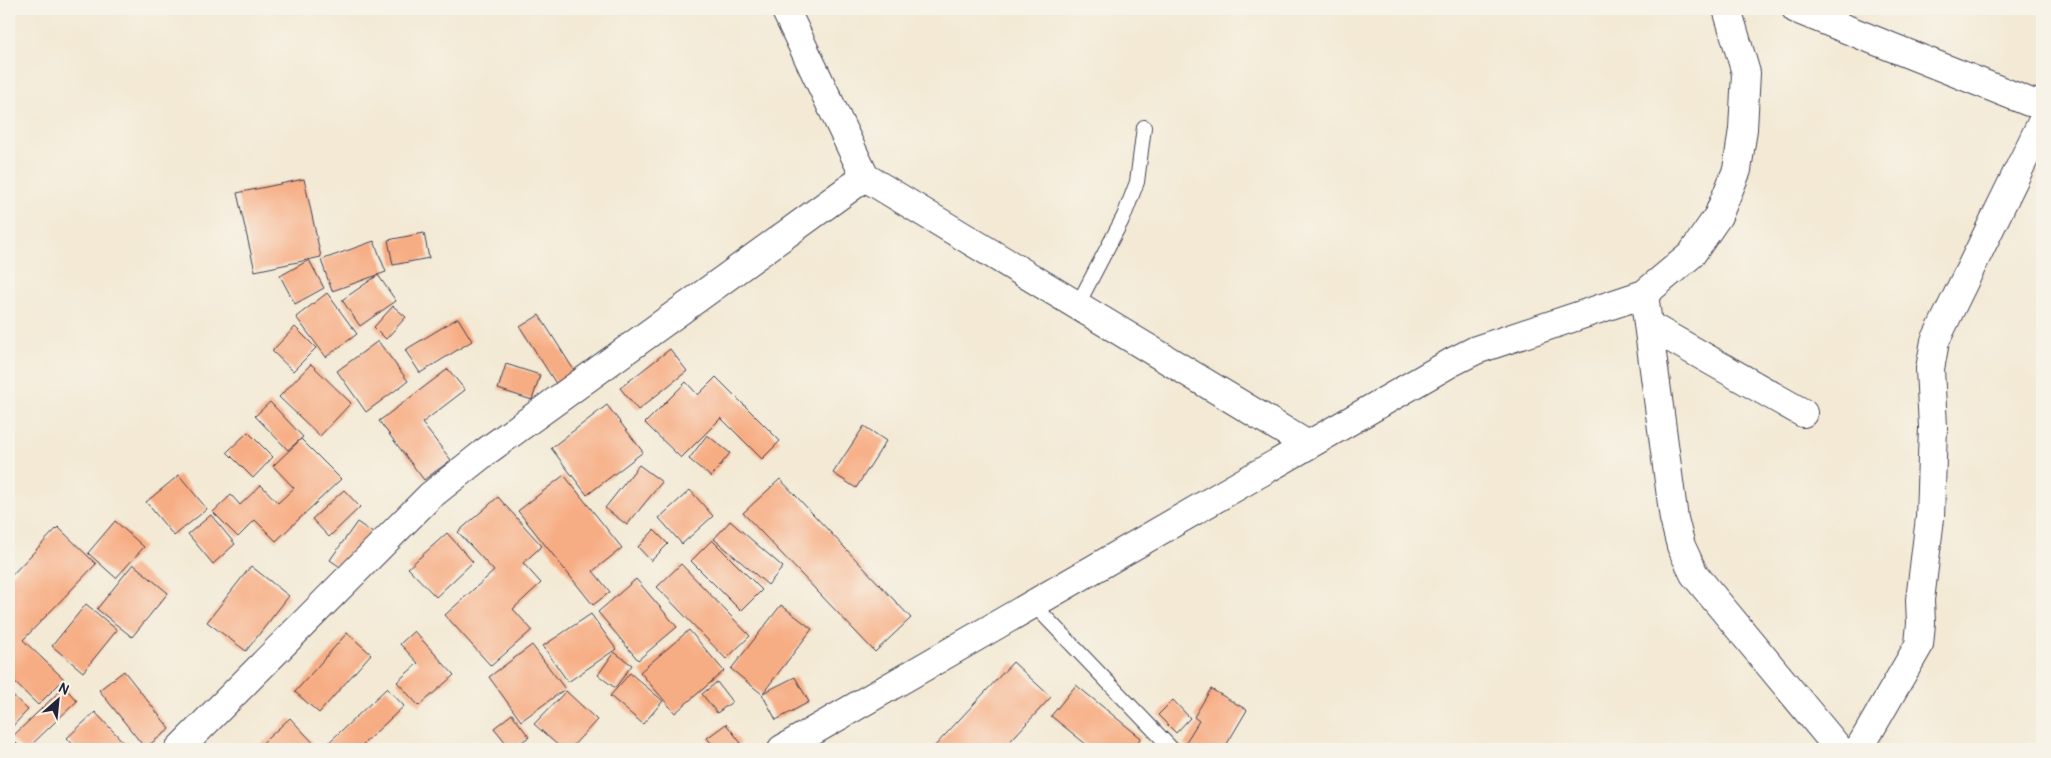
<svg xmlns="http://www.w3.org/2000/svg" width="2051" height="758" font-family="Pangolin,sans-serif">
<rect width="100%" height="100%" fill="#f7f3e8"/>
<filter id="ink" filterUnits="userSpaceOnUse"><feTurbulence type="fractalNoise" baseFrequency=".02" numOctaves="2"/><feDisplacementMap in="SourceGraphic" scale="10" xChannelSelector="R" yChannelSelector="G"/><feConvolveMatrix kernelMatrix="1 2 1 2 8 2 1 2 1" color-interpolation-filters="sRGB"/></filter>
<filter id="wash" filterUnits="userSpaceOnUse"><feTurbulence type="fractalNoise" baseFrequency=".0096" numOctaves="4" result="noise"/><feDisplacementMap in="SourceGraphic" scale="20" xChannelSelector="R" yChannelSelector="G"/><feGaussianBlur stdDeviation="1.12" result="paint"/><feColorMatrix in="noise" values="0 0 0 0 0 0 0 0 0 0 0 0 0 0 0 0 0 1.4 0 .05"/><feComposite in="paint" operator="in"/></filter>
<g filter="url(#wash)">
<rect width="100%" height="100%" fill="#f3e9d4"/>
<g id="blocks">
<path fill="#f7ad84" d="M 304,179 L 321,257 L 255,271 L 237,193 Z
M 424,233 L 429,258 L 393,265 L 388,240 Z
M 374,241 L 386,272 L 332,291 L 321,260 Z
M 309,260 L 324,288 L 295,304 L 280,276 Z
M 378,275 L 396,301 L 360,326 L 342,300 Z
M 327,293 L 357,334 L 326,357 L 296,317 Z
M 393,306 L 406,317 L 386,339 L 374,327 Z
M 539,315 L 579,378 L 560,390 L 520,327 Z
M 458,318 L 472,341 L 420,373 L 405,350 Z
M 295,327 L 316,348 L 293,371 L 272,351 Z
M 378,341 L 408,381 L 366,412 L 337,371 Z
M 670,349 L 687,371 L 638,410 L 620,388 Z
M 311,364 L 351,403 L 320,436 L 279,397 Z
M 506,364 L 540,375 L 532,400 L 498,389 Z
M 448,369 L 465,390 L 422,423 L 451,460 L 424,480 L 379,421 Z
M 716,377 L 780,441 L 762,459 L 721,418 L 681,458 L 645,423 L 686,382 L 698,395 Z
M 270,402 L 303,437 L 288,450 L 255,416 Z
M 607,405 L 643,452 L 587,495 L 551,448 Z
M 864,426 L 886,441 L 856,488 L 833,473 Z
M 248,432 L 273,457 L 253,478 L 227,452 Z
M 707,435 L 730,453 L 711,477 L 689,459 Z
M 301,439 L 341,479 L 276,541 L 255,520 L 238,537 L 213,512 L 231,495 L 240,505 L 261,485 L 278,503 L 294,488 L 273,466 Z
M 639,465 L 662,482 L 627,525 L 605,508 Z
M 179,475 L 207,509 L 174,536 L 146,502 Z
M 564,475 L 622,548 L 593,571 L 610,592 L 593,605 L 518,511 Z
M 780,479 L 911,618 L 875,652 L 743,513 Z
M 344,490 L 360,507 L 329,537 L 312,519 Z
M 690,490 L 713,516 L 682,544 L 659,518 Z
M 498,497 L 542,546 L 523,563 L 541,583 L 513,609 L 532,630 L 491,666 L 445,615 L 494,571 L 458,532 Z
M 211,515 L 235,544 L 213,564 L 188,534 Z
M 115,521 L 144,547 L 116,578 L 88,553 Z
M 730,521 L 783,567 L 768,585 L 714,539 Z
M 357,522 L 379,537 L 352,575 L 330,560 Z
M 58,527 L 96,564 L 23,640 L 64,679 L 38,705 L 9,677 L 9,578 Z
M 654,530 L 668,544 L 651,561 L 638,547 Z
M 447,533 L 473,562 L 436,597 L 408,568 Z
M 712,540 L 762,590 L 741,611 L 691,561 Z
M 133,564 L 168,593 L 132,637 L 97,609 Z
M 681,564 L 750,636 L 726,659 L 657,587 Z
M 251,566 L 289,596 L 246,651 L 207,622 Z
M 636,579 L 677,627 L 638,660 L 598,612 Z
M 86,604 L 117,630 L 83,672 L 52,646 Z
M 781,605 L 812,629 L 763,693 L 795,677 L 809,702 L 776,720 L 762,694 L 731,669 Z
M 591,614 L 616,649 L 568,682 L 543,646 Z
M 689,630 L 724,671 L 675,713 L 640,672 Z
M 414,631 L 454,675 L 419,706 L 397,682 L 418,663 L 400,644 Z
M 347,633 L 371,654 L 319,713 L 295,692 Z
M 532,645 L 565,689 L 521,721 L 489,677 Z
M 614,652 L 632,665 L 615,688 L 598,675 Z
M 1013,662 L 1051,697 L 1003,749 L 932,749 Z
M 124,671 L 170,729 L 145,748 L 99,690 Z
M 630,673 L 663,701 L 643,724 L 610,696 Z
M 717,682 L 732,702 L 717,713 L 702,694 Z
M 1076,685 L 1141,738 L 1132,749 L 1092,749 L 1051,716 Z
M 64,687 L 77,701 L 27,749 L 22,749 L 11,738 Z
M 387,688 L 404,706 L 358,749 L 331,749 L 326,745 Z
M 1211,689 L 1247,710 L 1224,749 L 1192,749 L 1184,745 L 1199,721 L 1194,717 Z
M 566,691 L 597,720 L 570,749 L 562,749 L 534,724 Z
M 9,692 L 28,710 L 9,730 Z
M 1173,700 L 1190,718 L 1176,733 L 1158,715 Z
M 95,712 L 130,749 L 77,749 L 67,738 Z
M 512,714 L 529,737 L 511,749 L 494,728 Z
M 290,718 L 319,749 L 256,749 Z
M 726,724 L 741,743 L 733,749 L 716,749 L 707,738 Z"/>
</g>
</g>
<g filter="url(#ink)">
<use href="#blocks" fill-opacity="0" stroke="#414052" stroke-width="1"/>
<g fill="none" stroke-linecap="round" stroke-linejoin="round">
<defs>
<path id="lane" d="M 1077,306 L 1124,216 L 1137,182 L 1144,127
M 1033,604 L 1172,749"/>
<path id="street" d="M 785,9 L 865,177 L 1308,445
M 1796,9 L 2029,102 L 2042,104
M 1644,294 L 1674,519 L 1681,546 L 1694,574 L 1839,749
M 1648,325 L 1803,413
M 179,749 L 430,496 L 484,453 L 865,177
M 782,749 L 1452,362 L 1476,350 L 1644,294 L 1691,255 L 1718,216 L 1737,170 L 1743,129 L 1746,73 L 1727,9
M 1859,749 L 1919,645 L 1921,623 L 1920,600 L 1930,518 L 1933,427 L 1930,369 L 1935,341 L 2042,122"/>
</defs>
<use href="#lane" stroke="#414052" stroke-width="16"/>
<use href="#street" stroke="#414052" stroke-width="30"/>
<use href="#lane" stroke="#fff" stroke-width="14"/>
<use href="#street" stroke="#fff" stroke-width="28"/>
</g>
</g>
<rect width="2051" height="758" fill="none" stroke="#f7f3e8" stroke-width="30"/>
<g transform="translate(58 700) rotate(27)" stroke="#f7f3e8" stroke-width="4" paint-order="stroke">
<path d="M0-4L9 19L0 12L-9 19Z" fill="#22223b"/>
<text y="-8" font-size="14" font-weight="bold" text-anchor="middle" fill="#22223b">N</text>
</g>
</svg>
